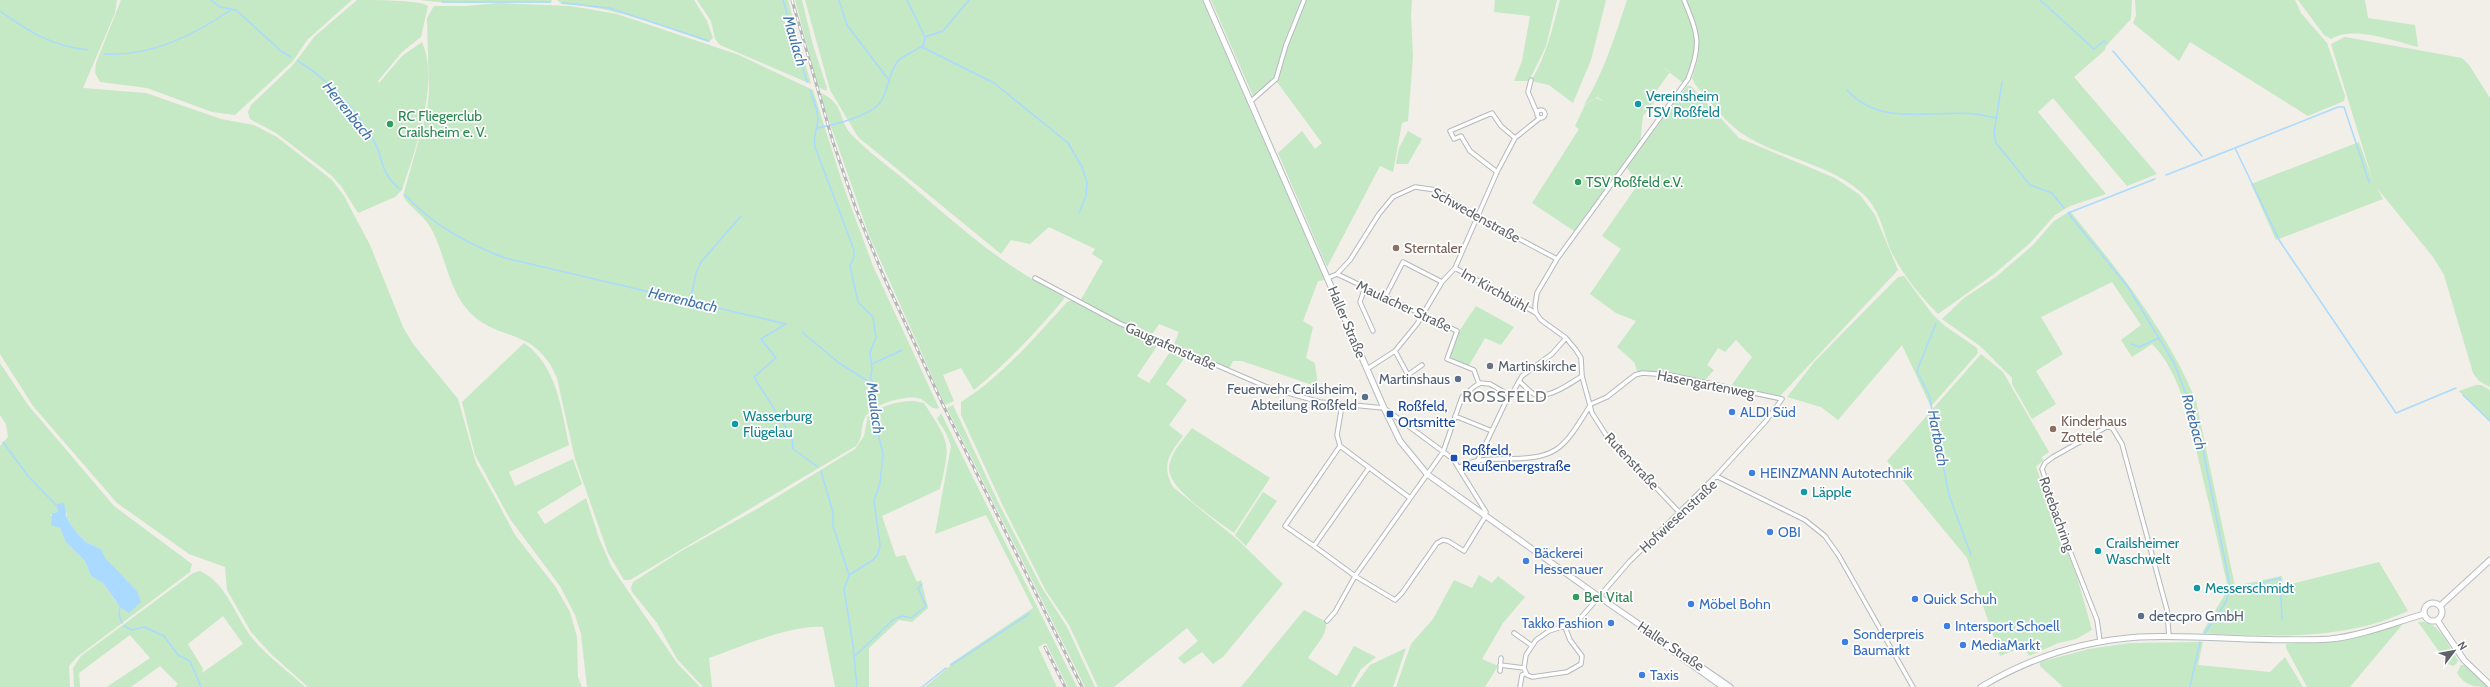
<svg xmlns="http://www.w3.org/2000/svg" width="2490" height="687" font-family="Cabin,sans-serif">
<rect width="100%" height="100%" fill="#f1efe8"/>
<path fill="#c5e8c5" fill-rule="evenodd" d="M 0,0 L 117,0 L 115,13 L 83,88 L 146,93 L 221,119 L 254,125 L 277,137 L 332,180 L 344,196 L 370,245 L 403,327 L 413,344 L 458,399 L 476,463 L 498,503 L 515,535 L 555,586 L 570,612 L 577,637 L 578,677 L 582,687 L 308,687 L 271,654 L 251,632 L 227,590 L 225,567 L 189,554 L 117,503 L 33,406 L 0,354 Z
M 121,0 L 352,0 L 307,40 L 293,61 L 235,115 L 212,112 L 147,88 L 100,82 L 95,73 L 96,63 Z
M 357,0 C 370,0 422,0 428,6 L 421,37 L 402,52 L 378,81 L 379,83 L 402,56 L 422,42 C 440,83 415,150 402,190 L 395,197 L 358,213 L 341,186 L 331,175 L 276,133 L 250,119 L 248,112 L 251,105 L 292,66 L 315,36 Z
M 419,0 L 552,0 L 551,3 C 507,1 463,6 419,0 Z
M 557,0 L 694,0 L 707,21 L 713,38 L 708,42 C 660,26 613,6 562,4 Z
M 697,0 L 788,0 L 811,84 L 720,45 L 715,39 L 711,21 Z
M 795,0 L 802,0 L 813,45 L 827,88 L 826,91 L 818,87 Z
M 805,0 L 1202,0 L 1325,280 L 1318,281 L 1303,321 L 1313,327 L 1306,358 L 1315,363 L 1318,387 L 1242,361 L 1233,361 L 1229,369 L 1173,346 L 1179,332 L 1159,324 L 1151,336 L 1080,301 L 1103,261 L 1092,254 L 1095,249 L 1049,227 L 1030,244 L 1011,240 L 1001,254 L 858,137 L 830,90 Z
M 1211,0 L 1301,0 L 1286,38 L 1276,74 L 1259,94 L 1253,96 Z
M 1306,0 L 1412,0 L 1411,14 L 1413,57 L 1408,121 L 1402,123 L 1393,172 L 1380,166 L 1327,267 L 1278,153 L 1302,131 L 1315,149 L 1322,143 L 1277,82 L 1289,40 Z
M 1495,0 L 1557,0 L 1546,46 L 1529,81 L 1514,81 L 1522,61 L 1530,16 L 1494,12 Z
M 1560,0 L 1606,0 L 1591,60 L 1573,103 L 1549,85 L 1531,81 C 1547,55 1552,29 1560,0 Z
M 1627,0 L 1683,0 C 1696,33 1703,50 1683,83 L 1659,64 L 1670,72 L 1654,94 L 1658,97 L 1643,116 L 1640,143 L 1574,231 L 1532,203 L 1579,129 L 1575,126 L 1585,105 L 1596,98 L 1605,102 L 1597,97 L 1584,105 C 1604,72 1615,36 1627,0 Z
M 1686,0 L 2132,0 L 2131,19 L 2106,46 L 2105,50 L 2074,77 L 2157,174 L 2127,186 L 2053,98 L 2038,112 L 2106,194 L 2070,206 L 2055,215 L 2029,244 L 1994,274 L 1938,314 C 1921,297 1903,275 1892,253 C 1883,233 1881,210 1863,194 C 1831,165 1786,159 1749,138 C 1728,126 1711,103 1695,84 L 1692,78 C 1704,42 1700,34 1686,0 Z
M 2135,0 L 2295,0 L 2301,13 L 2327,43 L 2345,96 L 2344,101 L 2308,116 L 2190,42 L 2179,61 L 2133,23 L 2136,15 Z
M 2298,0 L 2365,0 L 2368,18 L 2415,25 L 2418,47 C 2395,41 2352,25 2331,39 L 2324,35 Z
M 499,3 L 570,6 L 617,14 L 739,55 L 813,90 L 843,185 L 873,266 L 939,408 C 932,411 927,402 921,399 C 908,393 871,405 865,417 C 860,428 864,436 856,446 L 630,580 L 624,580 L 608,553 L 575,459 L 557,378 C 534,324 495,344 466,308 C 447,285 445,251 429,225 C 422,214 409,207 403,196 L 427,111 L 429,92 L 427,18 L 434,6 L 466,6 Z
M 2345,37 L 2462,58 L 2469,65 L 2490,98 L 2490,387 L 2479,381 L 2473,373 L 2444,275 L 2433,257 L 2377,188 L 2383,199 L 2276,240 L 2251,184 L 2359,142 L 2373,181 L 2331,44 Z
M 1687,86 L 1691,86 L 1739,138 L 1835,178 L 1860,195 L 1875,215 L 1898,270 L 1780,396 L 1731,386 L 1752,357 L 1736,340 L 1725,352 L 1718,348 L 1707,365 L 1714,370 L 1705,380 L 1668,372 L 1638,373 L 1634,362 L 1617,347 L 1636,321 L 1616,313 L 1590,294 L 1621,249 L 1602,236 L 1639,183 L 1626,167 Z
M 819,92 C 846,104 837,118 851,134 C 867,151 888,166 906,181 C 954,222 1005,269 1063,295 L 1064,299 C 1036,332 1008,362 974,390 L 961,368 L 943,375 L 954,401 L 945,405 L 869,235 Z
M 1408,131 L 1422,139 L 1408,164 L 1396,164 L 1399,148 Z
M 2070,211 C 2118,270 2167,330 2196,401 L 2235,586 L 2282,576 L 2283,586 L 2379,562 L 2408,611 C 2394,617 2379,623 2365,626 C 2313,639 2255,636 2202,633 L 2225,594 L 2227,584 C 2219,546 2210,508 2201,470 C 2192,431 2182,373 2152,344 L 2132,357 L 2121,340 L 2141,325 L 2112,282 L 2041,317 L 2063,354 L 2036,371 L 2056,404 L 2032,419 L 2012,384 L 2012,378 L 1980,346 L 1942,319 L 1964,298 L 1996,277 L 2033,245 L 2054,221 Z
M 1904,276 L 1933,315 L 1945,326 L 1977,348 L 1978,353 L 1933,404 L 1931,407 L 1902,345 L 1838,420 L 1821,407 L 1787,397 L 1815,361 L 1898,277 Z
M 1072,300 L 1159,343 L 1137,376 L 1149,383 L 1172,349 L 1186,356 L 1166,384 L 1187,400 L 1169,425 L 1183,436 C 1169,455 1161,465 1173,487 L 1238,540 L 1283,584 L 1223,657 L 1213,664 L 1202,652 L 1184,664 L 1178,658 L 1198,641 L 1187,628 L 1114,687 L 1098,687 L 1069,625 L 1046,591 L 1004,508 L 961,415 L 961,402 C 1003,376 1034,338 1067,302 Z
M 1476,306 L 1514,327 L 1501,345 L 1485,338 L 1468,367 L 1448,358 L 1460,330 Z
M 524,343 C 557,366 561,408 569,445 L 509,472 L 515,486 L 573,459 L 582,484 L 537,512 L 545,524 L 586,498 L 599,538 L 611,566 L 677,663 L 700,687 L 587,687 L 581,634 L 575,615 L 560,586 L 510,519 L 475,455 L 462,402 Z
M 1981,354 L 2003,372 L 2049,452 L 2042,457 L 2043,460 L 2036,467 L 2077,577 L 2092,630 L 2076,639 L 2058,643 L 2029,656 L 2023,647 L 2000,656 L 1967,558 L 1887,461 Z
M 0,363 L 28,405 L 114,506 L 192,564 L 190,572 L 77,657 L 69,666 L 70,687 L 0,687 L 0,446 L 8,437 L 6,424 L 0,415 ZM 58,512 L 67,513 L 67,519 L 77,533 L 86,542 L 101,549 L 104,558 L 137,591 L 116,602 L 103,583 L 91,576 L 85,561 L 66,542 L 67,539 L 51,515 L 52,513 Z
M 2476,385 L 2481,385 L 2490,390 L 2490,422 L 2459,391 Z
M 914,401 L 924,403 C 950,444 951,441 940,489 L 882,516 L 896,557 L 905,555 L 917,582 L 921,580 L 928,608 L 912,622 L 899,620 L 869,648 L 869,687 L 835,687 L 823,627 C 792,624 738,648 709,658 L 712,687 L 703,687 L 677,659 L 657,623 L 632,592 L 631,588 L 633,582 L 683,550 L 757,509 L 855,449 L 864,436 L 868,416 C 882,406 896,401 914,401 Z
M 953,405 L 999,504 L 1042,588 L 1067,627 L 1095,687 L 1085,687 L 947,408 Z
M 941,413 L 1077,687 L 1068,687 L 1046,643 L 1038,647 L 1057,687 L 925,687 L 950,666 L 950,664 L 1033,608 L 986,515 L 935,534 L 951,446 L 946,433 L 937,419 Z
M 1192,428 L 1270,478 L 1234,533 C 1218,521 1168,489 1169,468 C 1170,453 1184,439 1192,428 Z
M 1263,492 L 1277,501 L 1246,546 L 1235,535 Z
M 200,571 C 228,584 235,617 253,639 C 268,657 288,671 305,687 L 175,687 L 178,684 L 160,666 L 131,687 L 107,687 L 150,658 L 130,635 L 79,673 L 80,687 L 74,687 L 73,668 L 81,656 L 193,573 ZM 223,616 L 243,644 L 202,673 L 203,669 L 188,644 Z
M 1479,575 L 1492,583 L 1498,576 L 1525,597 L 1503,623 L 1482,659 L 1498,666 L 1485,687 L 1396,687 L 1411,644 L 1433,619 L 1454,580 L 1472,588 Z
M 1304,610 L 1325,621 C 1330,633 1313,648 1308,658 L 1337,676 L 1354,646 L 1376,657 L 1361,669 L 1351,687 L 1241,687 Z
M 2418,622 C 2438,619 2448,645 2458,660 L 2457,663 L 2453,666 L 2448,664 Z
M 2402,625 L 2350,687 L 2307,687 L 2286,648 L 2286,644 L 2334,640 Z
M 2203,642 L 2198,665 L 2270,672 L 2285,657 L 2303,687 L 2063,687 L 2040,666 L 2040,662 L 2089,649 L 2130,643 Z
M 1406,648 L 1393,687 L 1354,687 L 1370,665 Z
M 2461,665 L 2465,665 L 2488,687 C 2475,687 2465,686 2457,673 Z"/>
<path fill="#aadaff" d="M 64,503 L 67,519 L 77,533 L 86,542 L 101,549 L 105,558 L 137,591 L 141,602 L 129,613 L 120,607 L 103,583 L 91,576 L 85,561 L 66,542 L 60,528 L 51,525 L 52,513 L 58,512 L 57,504 Z"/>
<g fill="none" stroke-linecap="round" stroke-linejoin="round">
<path stroke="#aadaff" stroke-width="1.5" d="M 211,0 L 220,7 L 236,10 L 281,51 L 291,57
M 783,0 L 807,82
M 839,0 L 847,25 L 888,79
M 2040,0 L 2094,49 L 2104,41 L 2107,44
M 442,2 L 550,2
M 562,3 L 609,8 L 709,41
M 0,11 C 30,32 51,46 88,50
M 925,37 L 943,31 L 969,0
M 922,47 L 994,83 L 1068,143 L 1082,167 L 1087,182 L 1086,196 L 1079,213
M 2113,51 L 2202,156
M 105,54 C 150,57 196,34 232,9
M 298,61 C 328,79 355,109 373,139 C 385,159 378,171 400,189
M 2002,82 L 1994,133 L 1996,143 L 2030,185 L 2052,193 L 2064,208
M 1847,90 C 1881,128 1932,109 1976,114 C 1983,115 1990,117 1997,118
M 810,91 C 813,99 818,110 818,119 C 817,130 813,136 815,147 L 854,250 L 854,257 L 850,266 L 858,302 L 873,317 L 876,338 L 870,352 L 872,370 L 870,378 L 875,386 L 872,408 L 883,454 L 880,483 L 874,501 L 880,545 L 878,554 L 873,560 L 849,575 L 844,589 L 853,645 L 857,687
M 817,128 C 834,125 876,115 883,98 C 889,85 889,73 898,61 C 905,54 917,51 924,44 L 925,37 L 907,0
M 2235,148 L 2338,107 L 2344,107 L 2369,182
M 2166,175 L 2235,148 L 2279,240 L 2396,413 L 2456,388
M 2155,179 L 2068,213 L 2128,287 L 2174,363 L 2198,424 L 2230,586 L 2226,602 L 2205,633
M 405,195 C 433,225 466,243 505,258 L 786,324
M 690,302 L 696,273 L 701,262 L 741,216
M 1936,323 L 1917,371 L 1929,395 L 1949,495 L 1971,555
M 786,324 L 761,339 L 776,358 L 754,377 L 792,437 L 793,449 L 818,467
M 802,332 L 839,363 L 874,385
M 2131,344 L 2139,347 L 2159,338
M 872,364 L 902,350
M 2463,395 L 2490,421
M 3,442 L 28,476 L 57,506
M 821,471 L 833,513 L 833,526 L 849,575
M 2231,591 L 2280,578 L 2282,620
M 120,607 L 119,615 L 122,623
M 124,626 L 132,630 L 144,627 L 164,636 L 178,655 L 190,661 L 201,687
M 855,656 L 894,619 L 902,616 L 911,618 L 926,606 L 918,588 L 922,584
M 951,665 L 1029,614
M 922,687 L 946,668
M 2190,687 L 2200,642"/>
<defs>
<path id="street" d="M 1531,80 L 1528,92 L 1537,113
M 1250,102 L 1276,79 L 1286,45 L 1304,0
M1537 114a4 4 0 1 1 8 0a4 4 0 1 1-8 0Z
M 1497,172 L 1470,151 L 1461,136 L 1454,139 L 1450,131 L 1492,113 L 1501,126 L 1515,138
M 1455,268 L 1536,313
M 1337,274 L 1350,260 L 1379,214 L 1393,197 L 1415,187 L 1436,190 L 1478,217 L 1557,259
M 1035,278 L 1119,323 L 1267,387 L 1320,402 L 1384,408 L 1453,459 L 1486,512 L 1485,517 L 1464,551 L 1448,541 L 1443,540 L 1437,543 L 1402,593 L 1395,600 L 1355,576 L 1314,546 L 1368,469
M 1328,278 L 1337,274 L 1457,331 L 1447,359 L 1474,370 L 1479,384
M 1365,287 L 1360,302 L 1373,331
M 1385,297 L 1403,262 L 1442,282
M 1395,351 L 1408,375 L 1422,365
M 1367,369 L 1395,351 L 1417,324 L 1442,282 L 1455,268 L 1497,172 L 1515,138 L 1540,118
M 1519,381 C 1524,385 1530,393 1536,395 C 1550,398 1571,383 1582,376
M 1591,404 L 1607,397 L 1635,375 L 1642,373 L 1670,375 L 1782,399 L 1766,421 L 1716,476
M 1342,405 L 1337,435 L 1340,446 L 1410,498
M 1455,416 L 1492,431
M 1478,460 L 1509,395 L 1513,392 L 1522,376 L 1552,354 L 1566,338
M 1460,467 C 1472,460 1485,459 1498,459 C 1557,459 1561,453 1591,404
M 1680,513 L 1606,435 L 1592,413 L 1582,376 L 1581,358 L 1576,350 L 1566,338 L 1541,320 L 1536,313 L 1535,306 L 1537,293 L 1557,259 L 1688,79 C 1702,44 1698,34 1684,0
M 1314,546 L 1285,526 L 1340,446
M 1327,621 L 1335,612 L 1355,576 L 1443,452 L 1462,397 L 1475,386 L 1480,383 L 1490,384 L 1509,395
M 1565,627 L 1570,640 L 1582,656 L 1581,664 L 1567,672 L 1532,677 L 1527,675 L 1524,668 L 1526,655 L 1536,640 L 1549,631 L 1577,622 L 1630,561 L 1716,476 L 1805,520 L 1825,536 L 1839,556 L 1913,687
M 1514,633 L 1531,645
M 2100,641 L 2097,620 L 2068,546 L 2042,469 L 2045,463 L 2053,457 L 2108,426 L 2113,429 L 2122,444 L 2167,610 L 2169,637
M 1500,665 L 1524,668
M 1500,671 L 1501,658
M 1520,687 L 1522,675 L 1526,673"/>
<path id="secondary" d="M 1206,0 L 1384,408 L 1400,441 L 1427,474 L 1598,596 L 1730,687
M2424 612a9 9 0 1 1 18 0a9 9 0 1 1-18 0Z
M 2440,606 L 2490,560
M 2437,620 L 2464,660 L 2490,685
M 1642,629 L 1723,687
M 1981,687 C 2029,658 2083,641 2139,637 C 2202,634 2266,643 2330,639 C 2361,636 2393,623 2424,614"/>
</defs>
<use href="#street" stroke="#b5b8bc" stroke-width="5.5"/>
<use href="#secondary" stroke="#b6babf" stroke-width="7"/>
<use href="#street" stroke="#fff" stroke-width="3.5"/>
<use href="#secondary" stroke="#fff" stroke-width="5"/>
<defs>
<path id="rail" d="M 792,0 L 833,142 L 856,209 L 883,275 L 944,407 L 1082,687
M 1045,647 L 1065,687"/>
</defs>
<use href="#rail" stroke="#b6b7b8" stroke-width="3"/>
<use href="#rail" stroke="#fff" stroke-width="1.5" stroke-dasharray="4.5" stroke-linecap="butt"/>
</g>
<g fill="#0f9aa8" stroke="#fff" stroke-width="1.5">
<circle cx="1638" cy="104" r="4"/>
<circle cx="735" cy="424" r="4"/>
<circle cx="1804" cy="492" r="4"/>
<circle cx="2098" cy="551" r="4"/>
<circle cx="2197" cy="588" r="4"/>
</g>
<g fill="#2e9e5b" stroke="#fff" stroke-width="1.5">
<circle cx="390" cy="124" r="4"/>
<circle cx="1578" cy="182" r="4"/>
<circle cx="1576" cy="597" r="4"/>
</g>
<g fill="#8d6e63" stroke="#fff" stroke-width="1.5">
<circle cx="1396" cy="248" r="4"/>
<circle cx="2053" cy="429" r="4"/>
</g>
<circle fill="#6b7280" stroke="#fff" stroke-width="1.5" cx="1490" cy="366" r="4"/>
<g fill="#5c6f8a" stroke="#fff" stroke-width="1.5">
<circle cx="1458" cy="379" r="4"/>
<circle cx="1365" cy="397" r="4"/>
<circle cx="2141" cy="616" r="4"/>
</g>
<g fill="#3f7fe0" stroke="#fff" stroke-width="1.5">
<circle cx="1732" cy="412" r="4"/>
<circle cx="1752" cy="473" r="4"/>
<circle cx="1770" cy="532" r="4"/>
<circle cx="1526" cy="561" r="4"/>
<circle cx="1915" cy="599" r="4"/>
<circle cx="1691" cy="604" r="4"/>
<circle cx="1611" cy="623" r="4"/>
<circle cx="1947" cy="626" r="4"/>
<circle cx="1845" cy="642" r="4"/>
<circle cx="1963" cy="645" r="4"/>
<circle cx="1642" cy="675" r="4"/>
</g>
<g fill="#1a4fb4" stroke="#fff" stroke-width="1.5">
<rect x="1386" y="410" width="8" height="8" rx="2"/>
<rect x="1450" y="454" width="8" height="8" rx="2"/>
</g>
<g text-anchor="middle" stroke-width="3.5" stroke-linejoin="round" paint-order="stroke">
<g font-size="14" fill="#0d838f" stroke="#fff" text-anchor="start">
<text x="1646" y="101">Vereinsheim<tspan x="1646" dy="16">TSV Roßfeld</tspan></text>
<text x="743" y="421">Wasserburg<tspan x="743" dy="16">Flügelau</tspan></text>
<text x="1812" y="497">Läpple</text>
<text x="2106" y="548">Crailsheimer<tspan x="2106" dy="16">Waschwelt</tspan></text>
<text x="2205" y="593">Messerschmidt</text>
</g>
<g font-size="14" fill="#27864d" stroke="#fff" text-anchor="start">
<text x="398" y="121">RC Fliegerclub<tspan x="398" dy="16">Crailsheim e. V.</tspan></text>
<text x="1586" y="187">TSV Roßfeld e.V.</text>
<text x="1584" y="602">Bel Vital</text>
</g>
<g font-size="14" fill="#5f6368" stroke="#fff">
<text transform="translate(1476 215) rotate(29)" y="5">Schwedenstraße</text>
<text transform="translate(1495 290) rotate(29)" y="5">Im Kirchbühl</text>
<text transform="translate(1404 306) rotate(25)" y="5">Maulacher Straße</text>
<text transform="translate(1347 322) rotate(67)" y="5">Haller Straße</text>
<text transform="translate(1171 346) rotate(24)" y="5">Gaugrafenstraße</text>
<text transform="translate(1706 384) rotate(11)" y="5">Hasengartenweg</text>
<text transform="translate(1632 461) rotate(47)" y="5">Rutenstraße</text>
<text transform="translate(2057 514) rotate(70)" y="5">Rotebachring</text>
<text transform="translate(1678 516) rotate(-43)" y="5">Hofwiesenstraße</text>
<text transform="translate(1671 646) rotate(34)" y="5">Haller Straße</text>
</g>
<g font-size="14" fill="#785e54" stroke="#fff" text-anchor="start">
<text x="1404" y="253">Sterntaler</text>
<text x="2061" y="426">Kinderhaus<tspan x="2061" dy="16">Zottele</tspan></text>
</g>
<g font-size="14" fill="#5b616d" stroke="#fff" text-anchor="start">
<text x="1498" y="371">Martinskirche</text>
</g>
<g font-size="14" fill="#4e5e75" stroke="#fff" text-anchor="end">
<text x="1450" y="384">Martinshaus</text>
<text x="1357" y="394">Feuerwehr Crailsheim,<tspan x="1357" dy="16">Abteilung Roßfeld</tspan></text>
<text x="2149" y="621" text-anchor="start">detecpro GmbH</text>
</g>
<g font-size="14" fill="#164399" stroke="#fff" text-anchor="start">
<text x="1398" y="411">Roßfeld,<tspan x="1398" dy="16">Ortsmitte</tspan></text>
<text x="1462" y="455">Roßfeld,<tspan x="1462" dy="16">Reußenbergstraße</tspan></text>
</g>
<g font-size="14" fill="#366cbe" stroke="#fff" text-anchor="start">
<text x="1740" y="417">ALDI Süd</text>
<text x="1760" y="478">HEINZMANN Autotechnik</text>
<text x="1778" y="537">OBI</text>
<text x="1534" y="558">Bäckerei<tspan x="1534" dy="16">Hessenauer</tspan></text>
<text x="1923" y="604">Quick Schuh</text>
<text x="1699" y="609">Möbel Bohn</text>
<text x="1603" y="628" text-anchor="end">Takko Fashion</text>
<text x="1955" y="631">Intersport Schoell</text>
<text x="1853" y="639">Sonderpreis<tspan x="1853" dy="16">Baumarkt</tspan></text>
<text x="1971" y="650">MediaMarkt</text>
<text x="1650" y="680">Taxis</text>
</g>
<g font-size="15" font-style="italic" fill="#4174aa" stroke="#fff">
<text transform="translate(795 41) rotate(74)" y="5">Maulach</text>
<text transform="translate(348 111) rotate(51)" y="5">Herrenbach</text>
<text transform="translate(683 300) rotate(13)" y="5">Herrenbach</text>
<text transform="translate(875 408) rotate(82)" y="5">Maulach</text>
<text transform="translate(2194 422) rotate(75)" y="5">Rotebach</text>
<text transform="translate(1938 438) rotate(79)" y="5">Hartbach</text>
</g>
<g font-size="16" letter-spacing="1" fill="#70757a" stroke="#fff">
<text x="1505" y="402">ROSSFELD</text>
</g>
</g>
<g transform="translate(2454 651) rotate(58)" stroke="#ffffff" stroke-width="3" paint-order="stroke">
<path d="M0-3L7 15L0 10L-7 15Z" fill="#5f6368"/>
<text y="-6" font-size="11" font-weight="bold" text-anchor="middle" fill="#5f6368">N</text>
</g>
</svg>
